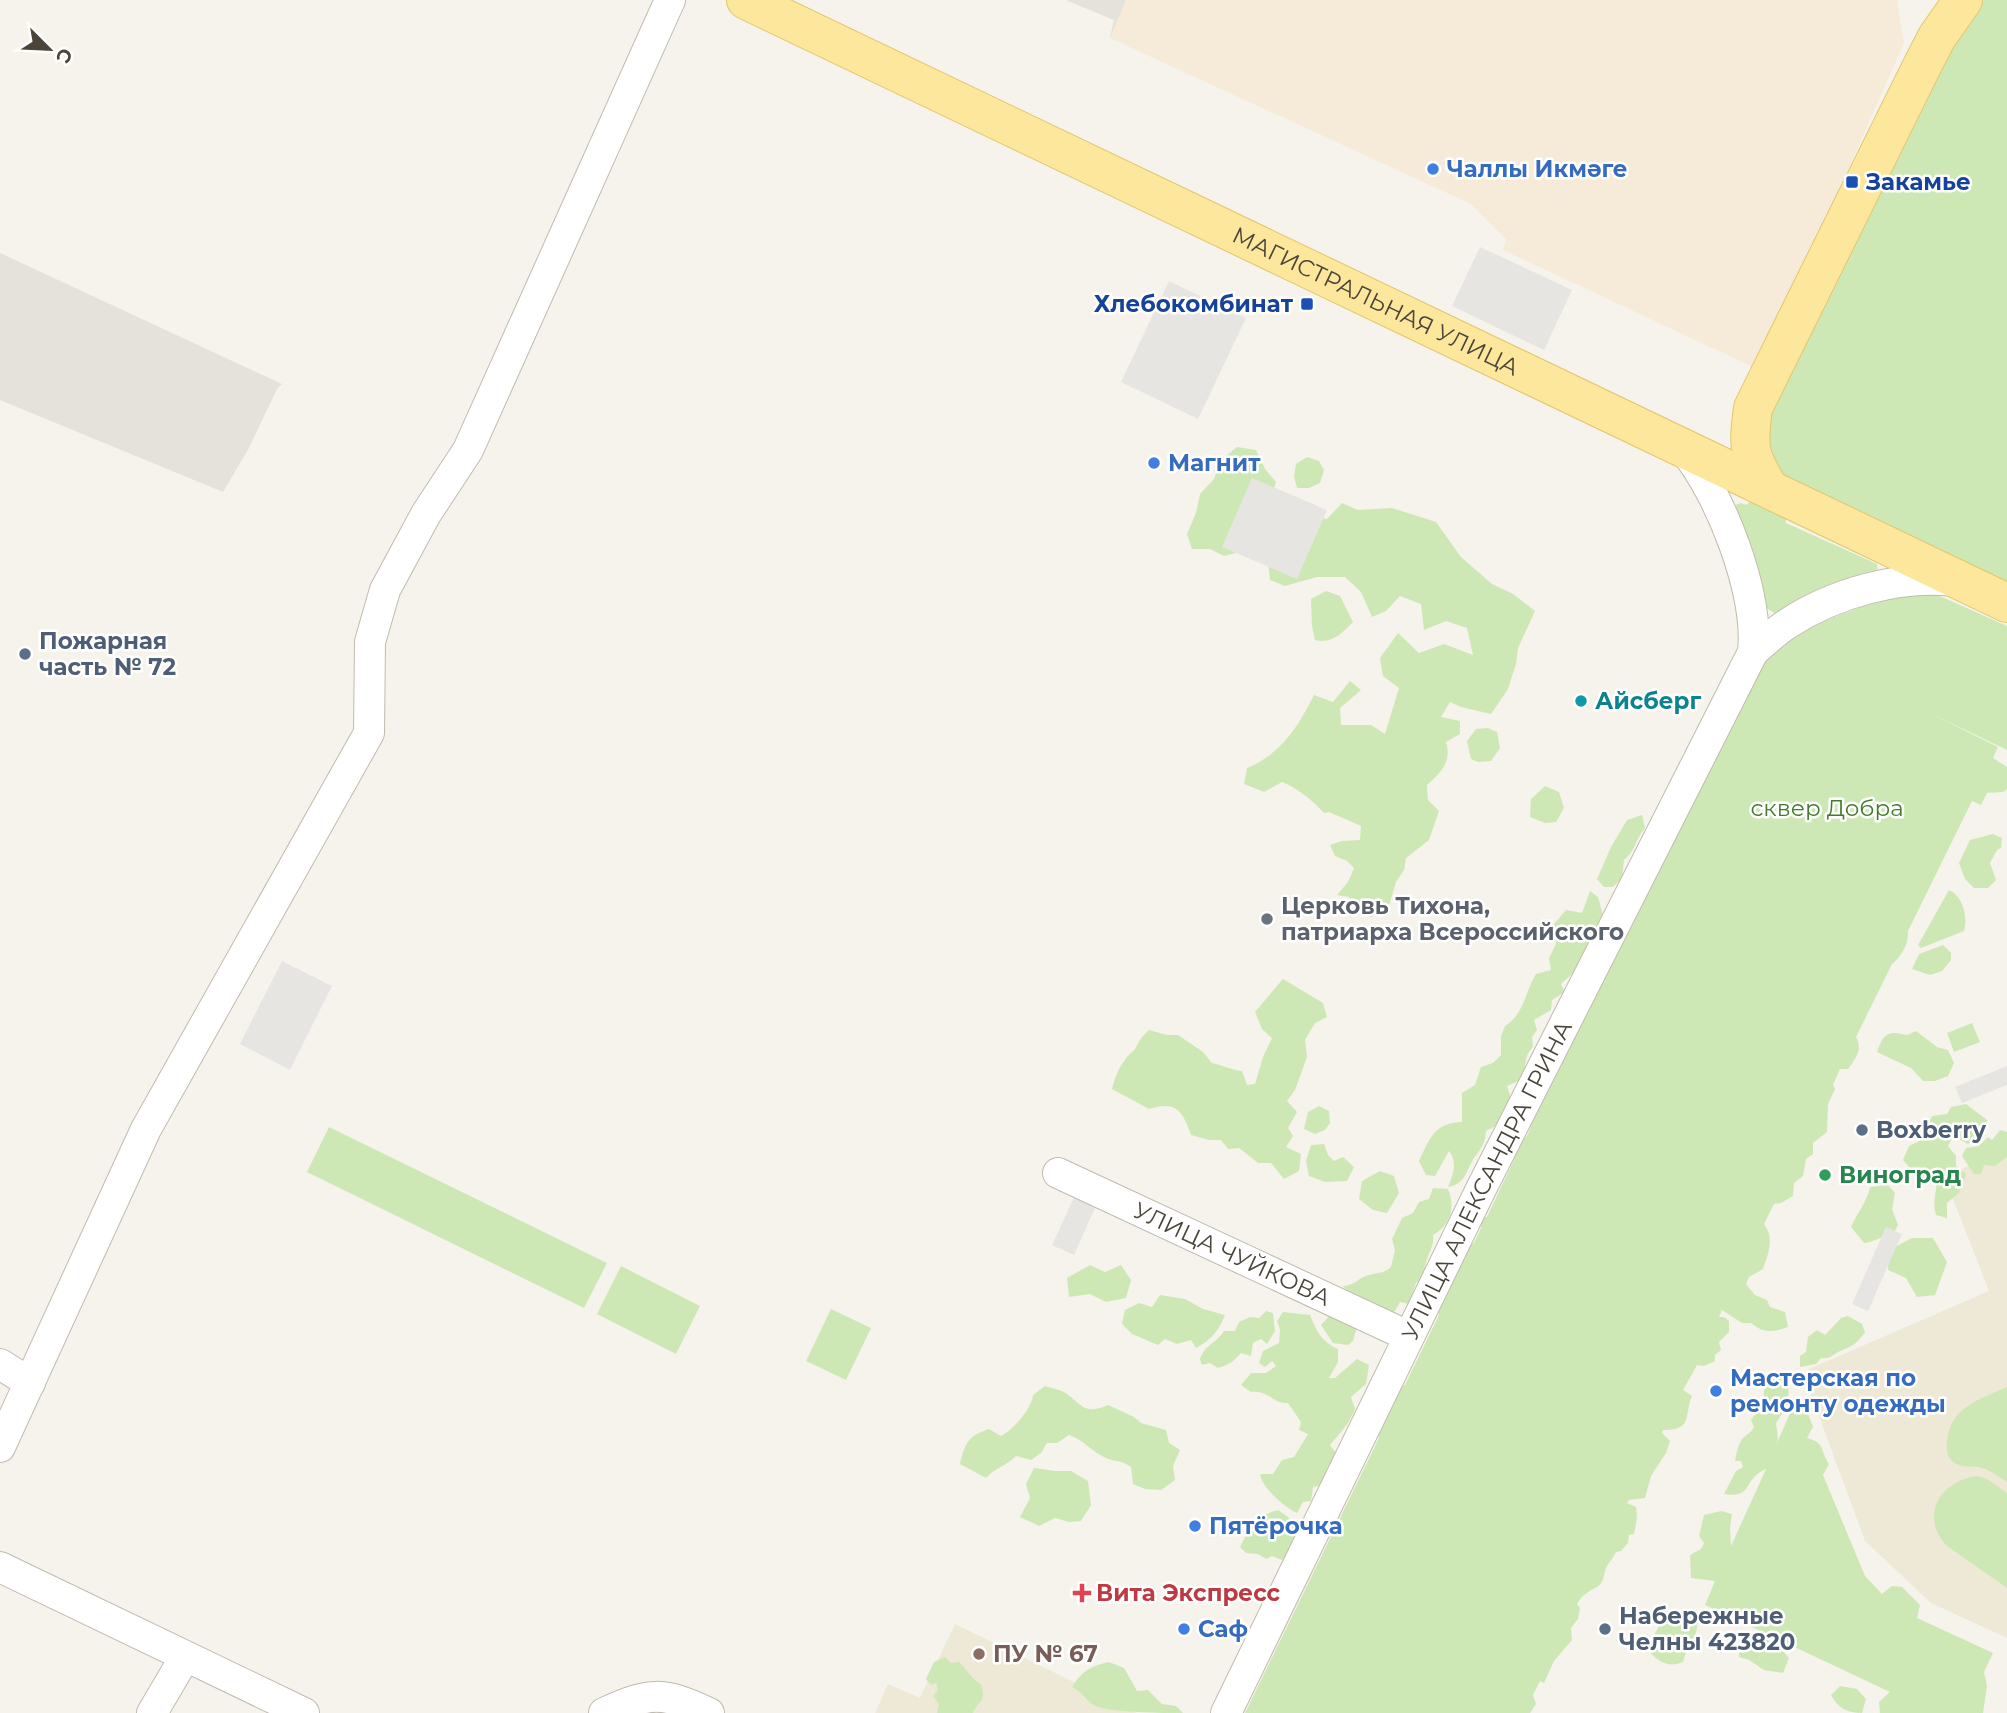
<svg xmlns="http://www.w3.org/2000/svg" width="2007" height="1713" font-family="Montserrat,sans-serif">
<rect width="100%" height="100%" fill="#f5f3eb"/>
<path fill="#f6ebd8" d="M 1066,0 L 1897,0 L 1904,43 L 1829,212 L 1755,368 L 1503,250 L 1506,239 L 1471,204 L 1110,38 L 1114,20 Z"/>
<path fill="#e5e2dc" d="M 1066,0 L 1126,0 L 1110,38 L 1114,20 Z
M 0,253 L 282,384 L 277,389 L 249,448 L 223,492 L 0,400 Z"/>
<path fill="#eee9d6" d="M 2007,1149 L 2007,1638 L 1931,1603 L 1865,1541 L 1805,1378 L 1809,1369 L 1989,1291 L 1944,1176 Z
M 955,1624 L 1137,1713 L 875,1713 L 888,1684 L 920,1698 Z"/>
<path fill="#cee8b5" d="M 1984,0 L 2007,0 L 2007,591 L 1781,485 L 1761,452 L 1764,422 L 1938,65 L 1973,9 Z
M 1237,447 L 1256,450 L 1265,469 L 1276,482 L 1270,501 L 1243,551 L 1224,556 L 1210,549 L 1192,549 L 1187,534 L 1196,513 L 1200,494 L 1214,479 L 1221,460 Z
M 1307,457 L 1319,461 L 1324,470 L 1320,483 L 1309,488 L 1297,488 L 1294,476 L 1296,464 Z
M 1755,498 L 1785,512 L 1786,523 L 1877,564 L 1878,571 L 1874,575 L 1776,614 L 1763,606 L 1732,514 L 1736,505 L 1741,503 L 1746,505 Z
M 1342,503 L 1358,510 L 1392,508 L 1436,522 L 1461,557 L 1492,584 L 1513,594 L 1535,611 L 1518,648 L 1516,664 L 1508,689 L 1491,714 L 1461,707 L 1450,702 L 1441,717 L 1460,721 L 1460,734 L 1446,742 C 1452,761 1441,773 1427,785 L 1428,800 L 1439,811 L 1429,840 L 1406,858 L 1404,870 L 1396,882 L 1389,906 L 1379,910 L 1372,917 L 1355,914 L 1349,897 L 1337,895 L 1348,882 L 1354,868 L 1347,861 L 1335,856 L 1330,845 L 1342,841 L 1360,840 L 1361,826 L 1329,812 L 1324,813 C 1312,800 1299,789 1282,782 L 1264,792 L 1244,784 L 1247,768 C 1281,754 1298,727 1314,695 L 1333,702 L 1350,681 L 1361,690 L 1340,708 L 1341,725 L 1371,725 L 1385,734 L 1399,688 L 1383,676 L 1380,658 L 1398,633 L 1419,653 L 1444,644 L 1473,655 L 1467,628 L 1446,621 L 1424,630 L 1421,604 L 1400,596 L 1386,611 L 1372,617 L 1361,592 L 1345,577 L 1317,577 L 1285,586 L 1270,580 L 1267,552 L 1304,515 L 1327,519 Z
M 1326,591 L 1340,596 L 1353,622 C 1341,634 1332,644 1315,640 L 1312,626 L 1311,599 Z
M 1933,593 L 2007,626 L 2007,750 L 1928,712 L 1998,747 L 1993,758 L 2007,767 L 2007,789 L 2003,792 L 1987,793 L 1981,805 L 1972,801 L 1908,931 C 1909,943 1902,956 1892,964 L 1856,1037 C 1863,1050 1856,1058 1848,1069 L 1840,1069 L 1833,1085 L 1835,1089 L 1828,1104 L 1827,1132 L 1813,1143 L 1813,1154 L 1806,1159 L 1803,1176 L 1794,1183 L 1793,1196 L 1781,1203 L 1774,1204 L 1764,1224 C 1775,1239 1768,1254 1763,1269 L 1749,1277 L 1746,1284 L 1755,1295 L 1767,1300 L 1770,1307 L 1785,1312 L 1788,1327 C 1773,1332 1764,1334 1751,1323 L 1742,1323 L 1722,1310 L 1719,1317 L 1724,1317 L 1729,1321 L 1729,1332 L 1719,1342 L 1721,1350 L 1715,1355 L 1715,1361 L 1704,1366 L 1697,1365 L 1683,1390 L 1692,1396 C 1684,1413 1694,1431 1663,1430 L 1662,1433 L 1670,1441 L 1666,1453 L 1651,1476 L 1645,1498 L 1629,1500 L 1627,1503 L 1636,1507 C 1638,1518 1636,1523 1634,1534 L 1629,1535 L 1628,1543 L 1621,1551 L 1616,1552 C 1613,1558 1610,1561 1607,1566 C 1603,1573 1605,1582 1597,1587 C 1588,1592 1583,1594 1577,1604 L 1580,1608 L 1578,1619 L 1571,1628 L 1572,1640 L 1554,1661 L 1544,1683 L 1540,1681 L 1533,1695 L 1536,1704 L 1530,1713 L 1245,1713 L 1379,1438 L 1375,1429 L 1400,1385 L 1405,1385 L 1439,1315 L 1435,1304 L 1467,1245 L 1474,1243 L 1481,1228 L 1480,1217 L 1487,1217 L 1514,1160 C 1514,1148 1519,1145 1526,1137 C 1533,1127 1532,1116 1535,1106 C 1543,1083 1556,1090 1556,1058 L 1763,649 L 1778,638 L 1893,595 Z
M 1488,728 L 1497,732 L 1500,748 L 1491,761 L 1478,762 L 1471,759 L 1467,741 L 1476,729 Z
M 1545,786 L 1559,792 L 1564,808 L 1556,822 L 1545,823 L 1530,817 L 1531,799 Z
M 1642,815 L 1645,828 C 1634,841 1637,849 1624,860 L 1622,878 L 1613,887 L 1604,887 L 1597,879 L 1611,847 L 1627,820 Z
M 1993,834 L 2002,838 L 2001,848 L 1997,850 L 1990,863 L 1996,880 L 1988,888 L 1974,888 L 1965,879 L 1959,863 L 1970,840 Z
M 1949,890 C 1963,896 1968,917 1964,931 L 1921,948 L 1918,945 Z
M 1590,891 L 1598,897 L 1603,915 L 1573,973 L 1561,984 L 1565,992 L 1552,1000 L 1551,1010 L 1534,1020 L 1537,1030 L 1532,1037 L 1533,1047 C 1524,1055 1525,1067 1525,1078 L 1507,1086 L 1513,1105 L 1497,1125 L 1486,1131 C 1485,1144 1482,1147 1474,1158 C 1466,1170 1466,1184 1448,1187 C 1453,1174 1458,1163 1449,1151 L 1435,1176 L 1426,1175 L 1419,1161 C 1430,1138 1434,1123 1462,1122 L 1462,1093 L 1475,1085 L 1481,1067 L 1493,1063 L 1501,1055 L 1501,1036 L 1505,1026 C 1525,1013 1524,994 1536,974 L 1551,970 L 1549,958 L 1556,944 L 1554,924 L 1566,910 L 1582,913 Z
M 1943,945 L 1951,953 L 1951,960 L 1942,971 L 1930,975 L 1912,969 L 1919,954 Z
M 1283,979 L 1323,1003 L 1327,1017 L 1315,1023 L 1305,1040 L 1307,1057 L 1295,1090 L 1287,1101 L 1297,1112 L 1288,1128 L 1293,1136 L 1286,1147 L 1301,1154 L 1299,1171 L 1284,1179 L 1271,1163 L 1258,1163 L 1239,1148 L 1228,1149 L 1221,1140 L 1209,1140 L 1191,1135 C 1183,1111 1176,1100 1149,1109 L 1112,1089 C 1115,1077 1119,1067 1127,1057 C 1129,1054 1133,1052 1135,1049 C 1139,1041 1141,1037 1149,1030 L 1167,1035 L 1178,1035 L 1203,1052 L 1212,1063 C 1223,1065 1231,1070 1242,1071 L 1247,1085 L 1255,1084 L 1263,1057 L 1272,1038 L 1262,1029 L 1255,1012 Z
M 1972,1023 L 1980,1042 L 1954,1052 L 1947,1033 Z
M 1916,1031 L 1937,1047 L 1948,1050 L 1954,1063 L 1948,1076 L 1935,1081 L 1923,1081 L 1911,1068 L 1877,1052 C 1883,1034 1888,1030 1907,1035 Z
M 1966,1104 L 1987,1120 L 1985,1136 L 1968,1144 L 1953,1136 L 1948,1146 L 1956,1156 L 1956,1166 L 1966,1174 L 1959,1193 L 1947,1203 L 1947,1218 L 1936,1215 C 1931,1198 1939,1191 1935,1179 L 1925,1175 L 1916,1175 L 1903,1160 L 1909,1146 L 1921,1140 L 1932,1116 L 1947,1114 L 1951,1107 Z
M 1319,1106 L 1329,1111 L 1330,1123 L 1325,1130 L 1315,1134 L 1304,1129 L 1308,1112 Z
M 329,1127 L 607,1263 L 584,1308 L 307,1172 Z
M 2000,1130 L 2007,1132 L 2007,1157 L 1995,1166 L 1984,1165 L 1981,1174 L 1974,1174 L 1962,1156 L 1966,1148 L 1979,1146 L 1988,1137 L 1992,1140 Z
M 1324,1144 L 1328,1155 L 1334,1161 L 1343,1157 L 1354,1167 L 1347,1181 L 1325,1182 L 1309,1176 L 1306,1161 L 1311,1145 Z
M 1380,1171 L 1394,1176 L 1399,1193 L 1387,1213 L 1373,1210 L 1359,1199 L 1362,1181 Z
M 1888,1185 L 1895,1193 L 1892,1209 L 1898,1225 L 1892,1236 C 1881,1236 1874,1242 1864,1243 L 1851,1227 C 1857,1213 1867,1202 1870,1187 Z
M 1433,1188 L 1448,1189 C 1456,1208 1450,1225 1433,1235 C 1435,1250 1422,1259 1425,1276 L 1416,1283 L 1409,1304 L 1400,1302 L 1395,1311 L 1386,1316 L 1354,1299 L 1343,1286 C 1355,1286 1359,1277 1369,1275 C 1379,1272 1383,1274 1391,1267 L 1395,1250 L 1392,1239 L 1402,1218 L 1413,1213 L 1419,1202 L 1429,1199 Z
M 1912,1238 L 1933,1238 L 1947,1262 L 1935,1295 L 1917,1297 L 1906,1278 L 1888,1270 L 1889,1250 Z
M 1090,1265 L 1105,1272 L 1121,1265 L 1131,1280 L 1126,1298 L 1106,1302 L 1090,1294 L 1069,1297 L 1067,1278 Z
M 621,1266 L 700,1306 L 676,1354 L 597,1314 Z
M 1160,1295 L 1185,1299 L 1203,1309 L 1225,1315 C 1218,1332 1212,1339 1196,1348 L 1191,1340 L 1177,1344 L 1165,1339 L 1158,1345 L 1132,1334 L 1122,1324 L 1125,1310 L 1139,1303 L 1152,1307 Z
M 831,1309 L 871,1328 L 846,1380 L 806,1361 Z
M 1266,1311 L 1273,1313 L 1275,1331 L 1267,1344 L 1261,1339 L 1253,1343 L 1251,1356 L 1241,1353 C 1234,1361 1229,1365 1218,1368 L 1210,1363 L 1202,1365 L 1200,1359 C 1206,1343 1216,1344 1224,1331 L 1235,1331 L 1239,1322 L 1250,1317 L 1259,1318 Z
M 1283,1312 L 1310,1315 C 1317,1332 1321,1341 1338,1349 L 1338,1362 L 1329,1378 L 1335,1378 L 1357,1359 L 1369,1365 L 1366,1384 L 1351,1397 L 1355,1409 C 1350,1423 1340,1433 1330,1445 L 1337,1454 L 1328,1466 L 1322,1485 L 1313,1487 L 1311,1501 L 1303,1502 L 1297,1513 C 1285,1508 1262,1488 1260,1474 L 1273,1474 L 1282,1460 L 1294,1457 L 1308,1434 L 1299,1430 L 1301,1422 L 1288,1403 C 1272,1404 1270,1390 1251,1392 L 1241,1385 L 1251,1373 L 1266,1373 L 1276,1366 L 1272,1361 L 1265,1367 L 1259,1363 L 1263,1351 L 1279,1343 L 1280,1330 L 1277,1321 Z
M 1330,1315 L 1357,1327 L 1353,1341 L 1348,1345 L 1333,1343 L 1321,1325 Z
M 1848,1316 L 1862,1324 L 1865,1332 C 1855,1346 1852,1346 1838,1352 C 1831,1356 1830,1359 1821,1358 L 1816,1364 L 1800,1367 L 1800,1356 L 1806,1352 L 1808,1337 L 1817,1330 L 1825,1335 L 1841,1318 Z
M 1779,1374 L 1787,1378 C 1791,1397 1787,1407 1776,1423 L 1778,1440 L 1774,1450 L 1791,1411 L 1800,1404 L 1807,1411 L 1813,1427 L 1807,1438 C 1826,1443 1820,1451 1829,1464 L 1823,1475 L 1865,1576 L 1882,1594 L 1892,1586 L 1902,1587 L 1920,1605 L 1917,1618 L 1993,1653 L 1984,1672 L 1987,1686 L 1983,1713 L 1880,1713 L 1879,1702 L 1890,1692 L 1705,1605 L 1715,1581 L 1691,1578 L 1690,1555 L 1701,1549 L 1704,1543 L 1699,1536 L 1704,1515 L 1721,1511 L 1732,1514 L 1730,1528 L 1731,1546 L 1766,1469 C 1742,1479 1754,1499 1724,1494 L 1736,1471 L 1743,1467 L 1741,1461 L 1735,1461 C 1736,1455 1738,1445 1742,1439 C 1747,1434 1751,1433 1754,1427 L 1751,1420 L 1763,1404 L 1764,1390 Z
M 1045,1386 C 1051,1388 1062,1390 1067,1394 C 1083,1406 1085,1415 1108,1405 L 1134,1417 L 1141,1423 L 1166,1430 L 1169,1443 L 1180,1450 L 1173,1466 L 1175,1480 L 1161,1490 L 1145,1489 L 1133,1484 L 1131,1467 C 1118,1458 1115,1463 1104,1457 C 1091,1451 1084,1440 1069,1435 L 1057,1443 L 1047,1443 L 1041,1453 L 1031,1460 L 1016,1456 C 1006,1466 995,1468 986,1478 L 960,1464 C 965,1443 968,1436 989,1429 L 1001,1436 C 1013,1430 1032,1408 1033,1395 Z
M 2007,1387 L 2007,1482 C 1998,1476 1989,1469 1978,1467 C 1969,1466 1960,1468 1952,1461 C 1947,1456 1946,1449 1947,1441 C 1951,1406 1979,1400 2007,1387 Z
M 1034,1468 L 1055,1471 L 1071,1471 L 1088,1481 L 1091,1505 L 1081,1521 L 1069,1522 L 1055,1518 L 1039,1526 L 1020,1517 L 1030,1498 L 1026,1484 Z
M 1977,1476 L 1987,1479 L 2007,1493 L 2007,1588 L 1947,1546 C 1919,1517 1939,1481 1977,1476 Z
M 1278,1510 L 1292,1520 L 1298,1533 L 1291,1555 L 1282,1560 L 1272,1556 L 1266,1559 L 1258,1554 L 1246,1553 L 1240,1547 C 1251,1526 1253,1517 1278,1510 Z
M 1667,1611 L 1696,1617 C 1702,1634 1686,1646 1683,1662 C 1669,1668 1660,1662 1650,1653 L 1651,1641 Z
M 1759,1634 L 1771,1638 L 1789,1658 L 1783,1673 L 1764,1670 L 1749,1660 L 1739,1657 L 1740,1647 Z
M 945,1657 L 951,1663 L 959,1662 C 968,1670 970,1678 981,1684 C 987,1705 978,1699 973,1713 L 937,1713 L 939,1704 L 933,1696 L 938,1690 L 936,1683 L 931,1685 L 926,1679 L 934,1662 Z
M 1109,1662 L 1124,1668 L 1137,1691 L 1148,1690 L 1162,1704 L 1176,1706 L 1183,1713 C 1162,1713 1110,1713 1093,1705 C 1085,1699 1082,1692 1072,1687 C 1082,1671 1091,1666 1109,1662 Z
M 1840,1686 L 1857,1689 L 1866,1699 L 1862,1713 C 1847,1713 1838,1708 1831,1695 Z"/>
<path fill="#e7e5e2" d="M 1480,247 L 1572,290 L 1544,350 L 1452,306 Z
M 1169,281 L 1246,318 L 1198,419 L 1121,382 Z
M 1252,478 L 1327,510 L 1297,579 L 1222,547 Z
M 282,961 L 332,986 L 290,1070 L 240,1044 Z
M 2007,1066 L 2007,1085 L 1962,1103 L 1955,1087 Z
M 1077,1191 L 1098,1201 L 1074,1255 L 1052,1245 Z
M 1886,1227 L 1902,1234 L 1868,1311 L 1852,1304 Z"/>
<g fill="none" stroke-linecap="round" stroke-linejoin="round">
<defs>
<g id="minor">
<path d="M 1753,652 C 1764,642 1775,632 1787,624 C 1834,593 1899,575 1955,581"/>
<path id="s1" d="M 1058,1173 L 1408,1336"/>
<path d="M 0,1364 L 30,1383"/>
<path d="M 0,1447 L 146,1129 L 369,733 L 370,642 L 385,590 L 426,514 L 468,450 L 670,0"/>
<path d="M 0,1567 L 304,1713"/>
<path d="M 152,1713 L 185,1657"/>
<path d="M 604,1713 C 650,1692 662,1691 709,1713"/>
<path id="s2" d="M 1226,1713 L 1481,1189 L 1753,652 C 1759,593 1721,495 1684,450"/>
</g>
<g id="major">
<path id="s3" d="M 746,0 L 2007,603"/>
<path d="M 1768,487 C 1748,453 1748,446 1753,408 L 1922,66 L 1937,37 L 1963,0"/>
</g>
</defs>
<use href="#minor" stroke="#c1bbae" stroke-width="32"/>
<use href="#major" stroke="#e2c66c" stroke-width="40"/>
<use href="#minor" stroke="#fff" stroke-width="30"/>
<use href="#major" stroke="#fce79d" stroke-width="38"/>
</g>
<g fill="#3f7fe0" stroke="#fff" stroke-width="2.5">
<circle cx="1433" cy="169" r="7"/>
<circle cx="1154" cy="463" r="7"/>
<circle cx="1716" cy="1391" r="7"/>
<circle cx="1195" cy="1526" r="7"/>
<circle cx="1184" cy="1629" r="7"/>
</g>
<g fill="#1a4fb4" stroke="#fff" stroke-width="2.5">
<rect x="1845" y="175" width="14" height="14" rx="3.5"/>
<rect x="1300" y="297" width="14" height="14" rx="3.5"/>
</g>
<g fill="#5c6f8a" stroke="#fff" stroke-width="2.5">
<circle cx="25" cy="654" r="7"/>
<circle cx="1862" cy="1130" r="7"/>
<circle cx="1605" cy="1629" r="7"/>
</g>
<circle fill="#0f9aa8" stroke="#fff" stroke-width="2.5" cx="1581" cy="701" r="7"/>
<circle fill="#6b7280" stroke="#fff" stroke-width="2.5" cx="1267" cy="919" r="7"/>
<circle fill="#2e9e5b" stroke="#fff" stroke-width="2.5" cx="1825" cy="1175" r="7"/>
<path fill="#e0444e" stroke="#fff" stroke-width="2.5" d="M1078.5 1582.5h7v7h7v7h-7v7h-7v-7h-7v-7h7z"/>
<circle fill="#8d6e63" stroke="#fff" stroke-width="2.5" cx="979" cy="1654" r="7"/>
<g text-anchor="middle" stroke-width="5" stroke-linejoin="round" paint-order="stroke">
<g font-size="23" font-weight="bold" fill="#366cbe" stroke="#fff" text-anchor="start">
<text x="1447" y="177">Чаллы Икмәге</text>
<text x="1168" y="471">Магнит</text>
<text x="1730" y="1386">Мастерская по<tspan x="1730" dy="26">ремонту одежды</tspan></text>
<text x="1209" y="1534">Пятёрочка</text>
<text x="1198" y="1637">Саф</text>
</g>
<g font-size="23" font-weight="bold" fill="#164399" stroke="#fff" text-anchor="start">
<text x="1866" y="190">Закамье</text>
<text x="1293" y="312" text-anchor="end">Хлебокомбинат</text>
</g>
<g font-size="23" fill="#4a4439" stroke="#fff">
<text dy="8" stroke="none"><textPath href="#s3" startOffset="698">МАГИСТРАЛЬНАЯ УЛИЦА</textPath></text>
<text dy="8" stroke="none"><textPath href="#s2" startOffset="593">УЛИЦА АЛЕКСАНДРА ГРИНА</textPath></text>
<text dy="8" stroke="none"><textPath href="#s1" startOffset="192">УЛИЦА ЧУЙКОВА</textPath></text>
</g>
<g font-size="23" font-weight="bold" fill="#4e5e75" stroke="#fff" text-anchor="start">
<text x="39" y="649">Пожарная<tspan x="39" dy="26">часть № 72</tspan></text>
<text x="1876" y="1138">Boxberry</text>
<text x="1619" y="1624">Набережные<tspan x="1619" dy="26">Челны 423820</tspan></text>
</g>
<g font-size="23" font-weight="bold" fill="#0d838f" stroke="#fff" text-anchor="start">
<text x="1595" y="709">Айсберг</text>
</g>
<g font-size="23" fill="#457b2c" stroke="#fff">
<text x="1827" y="816">сквер Добра</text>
</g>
<g font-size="23" font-weight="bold" fill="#5b616d" stroke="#fff" text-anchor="start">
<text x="1281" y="914">Церковь Тихона,<tspan x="1281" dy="26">патриарха Всероссийского</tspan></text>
</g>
<g font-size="23" font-weight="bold" fill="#27864d" stroke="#fff" text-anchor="start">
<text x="1839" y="1183">Виноград</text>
</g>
<g font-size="23" font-weight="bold" fill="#be3a42" stroke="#fff" text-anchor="start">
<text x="1096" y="1601">Вита Экспресс</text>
</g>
<g font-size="23" font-weight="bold" fill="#785e54" stroke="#fff" text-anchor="start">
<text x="993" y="1662">ПУ № 67</text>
</g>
</g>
<g transform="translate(49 49) rotate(114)" stroke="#ffffff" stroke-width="5" paint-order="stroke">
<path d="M0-5L12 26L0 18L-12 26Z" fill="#4a4439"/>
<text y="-10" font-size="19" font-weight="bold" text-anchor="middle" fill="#4a4439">С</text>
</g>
</svg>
